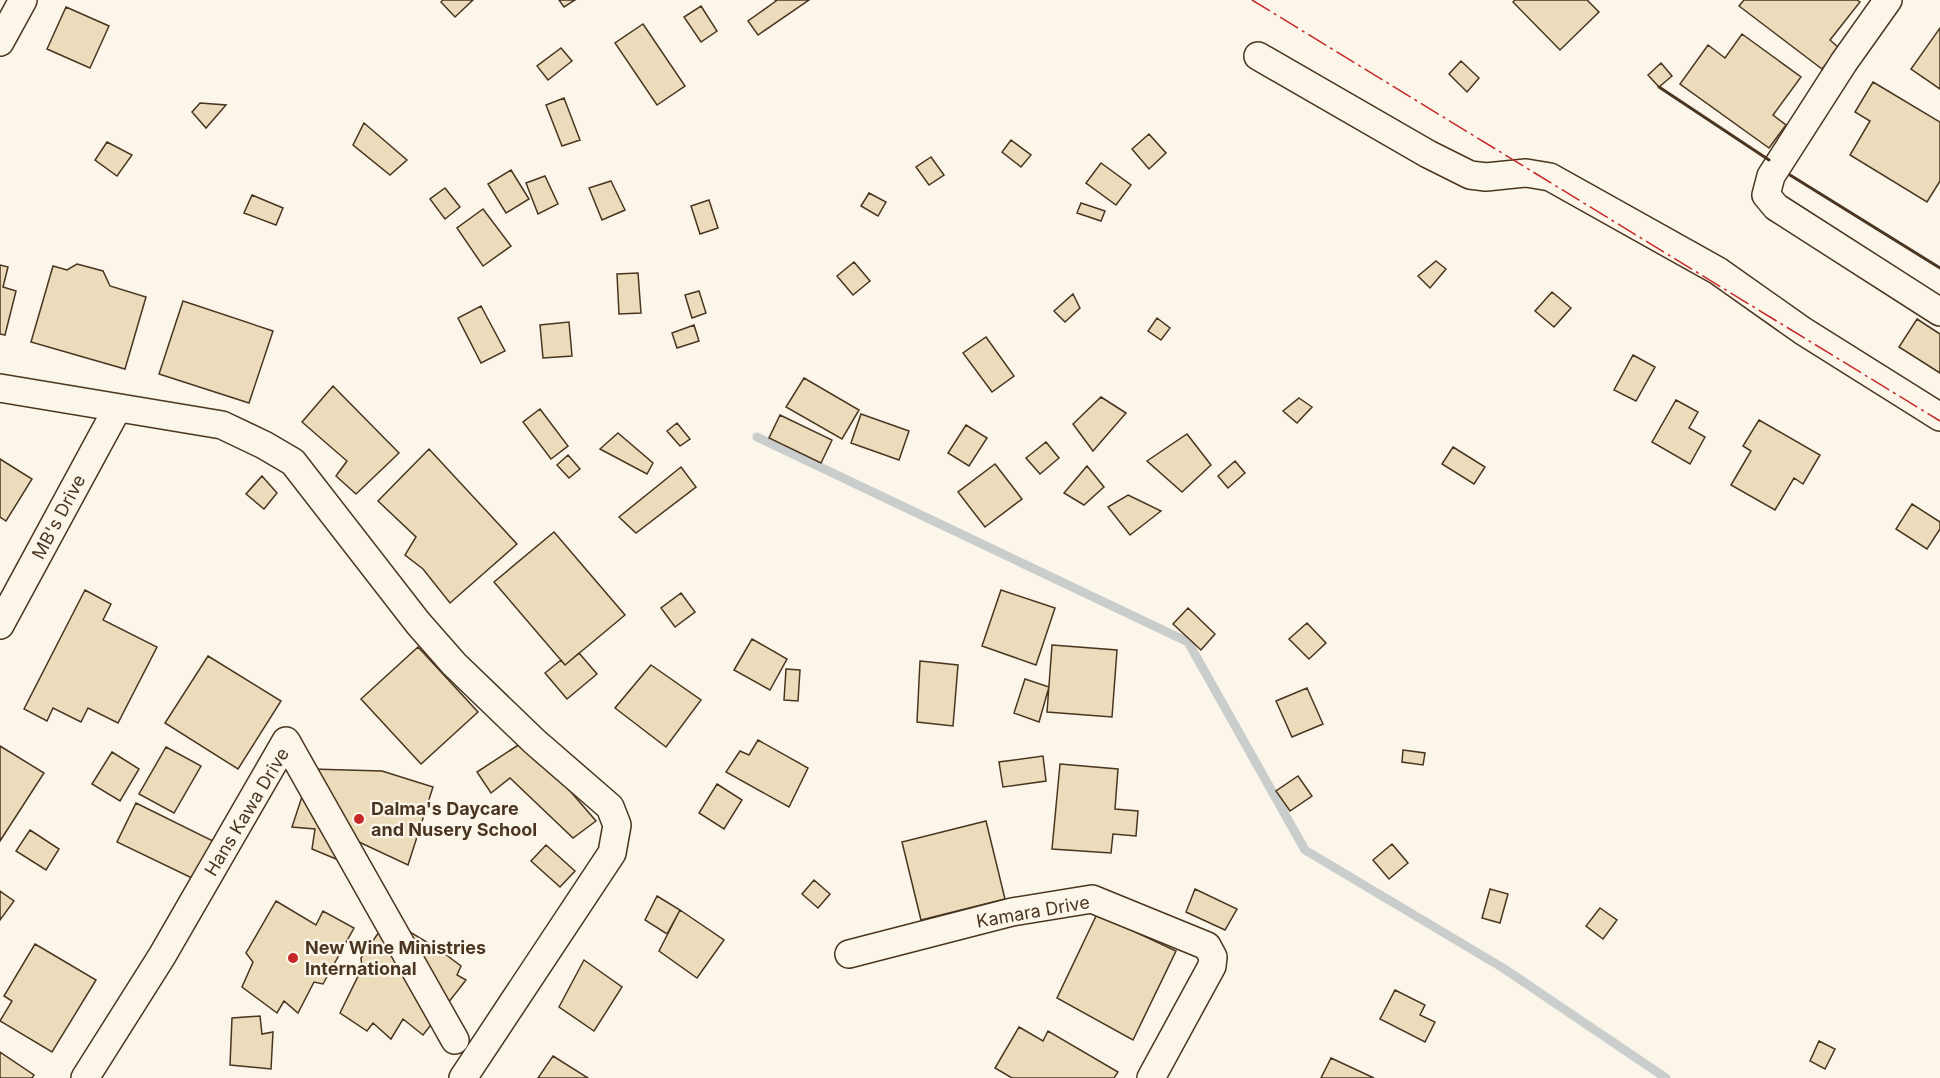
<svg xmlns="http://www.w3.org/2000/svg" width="1940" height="1078" font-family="Inter,sans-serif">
<rect width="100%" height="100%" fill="#fbf6e9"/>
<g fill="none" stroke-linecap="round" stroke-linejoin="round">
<path stroke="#c9cecd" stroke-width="9" d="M 757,437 L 1188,642 L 1305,850 L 1503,968 L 1666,1078"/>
</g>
<path fill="#ecdcbc" stroke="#4a3520" stroke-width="1.5" d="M 443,0 L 473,0 L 455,17 L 441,2 Z
M 559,0 L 575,0 L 564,7 Z
M 775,0 L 809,0 L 758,35 L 748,21 L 776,1 Z
M 1515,0 L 1587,0 L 1599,12 L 1560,50 L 1513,2 Z
M 1744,0 L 1857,0 L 1860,2 L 1830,40 L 1839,48 L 1822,69 L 1739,6 Z
M 701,6 L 717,31 L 701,42 L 684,17 Z
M 66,7 L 109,26 L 90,68 L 47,49 Z
M 643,24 L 685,86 L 657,105 L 615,43 Z
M 1940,28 L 1940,89 L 1911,69 Z
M 1742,34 L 1801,77 L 1773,115 L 1786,125 L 1769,148 L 1680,84 L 1708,45 L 1725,58 Z
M 561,48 L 572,61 L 548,80 L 537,66 Z
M 1461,61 L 1479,78 L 1467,92 L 1449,74 Z
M 1661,63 L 1672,76 L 1659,87 L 1648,75 Z
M 1873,82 L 1940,122 L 1940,181 L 1927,202 L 1850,155 L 1870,121 L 1855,112 Z
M 564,98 L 580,140 L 562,146 L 546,105 Z
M 200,103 L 226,105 L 206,128 L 192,112 Z
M 364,123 L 407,160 L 390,175 L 353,145 Z
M 1149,134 L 1166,153 L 1149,169 L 1132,149 Z
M 1011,140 L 1031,155 L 1021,167 L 1002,152 Z
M 107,142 L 132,155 L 117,176 L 95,160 Z
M 931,157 L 944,175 L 929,185 L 916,167 Z
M 1101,163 L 1131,185 L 1116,205 L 1086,183 Z
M 511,170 L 529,199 L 506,213 L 488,184 Z
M 545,176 L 558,204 L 538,214 L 526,183 Z
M 611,181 L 625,210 L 602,220 L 589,188 Z
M 445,188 L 460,207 L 445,219 L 430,199 Z
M 869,193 L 886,202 L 878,216 L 861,206 Z
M 252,195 L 283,208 L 276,225 L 244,213 Z
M 709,200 L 718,228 L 700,234 L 691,206 Z
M 1081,203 L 1105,211 L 1101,221 L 1077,213 Z
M 483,209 L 511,246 L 483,266 L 457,228 Z
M 1436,261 L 1446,269 L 1430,288 L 1418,276 Z
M 854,262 L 870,281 L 853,295 L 837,276 Z
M 77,264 L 103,271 L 110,286 L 146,297 L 125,369 L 31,342 L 53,266 L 67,270 Z
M 0,265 L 8,267 L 3,287 L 16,291 L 5,335 L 0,334 Z
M 638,273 L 641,313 L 619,314 L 617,274 Z
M 699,291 L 706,313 L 692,318 L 685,295 Z
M 1552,292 L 1571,308 L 1554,327 L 1535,311 Z
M 1073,294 L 1080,308 L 1065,322 L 1054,311 Z
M 183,301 L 273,331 L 249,403 L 159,374 Z
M 481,306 L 505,351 L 481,363 L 458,318 Z
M 1157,318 L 1170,328 L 1161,340 L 1148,331 Z
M 1917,319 L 1940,334 L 1940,373 L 1899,347 Z
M 569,322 L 572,356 L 543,358 L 540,325 Z
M 694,325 L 699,341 L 677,348 L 672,333 Z
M 986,337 L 1014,376 L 992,392 L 963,353 Z
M 1633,355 L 1655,367 L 1636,401 L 1614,390 Z
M 804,378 L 859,410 L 842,439 L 786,407 Z
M 333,386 L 399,453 L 356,494 L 336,476 L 347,461 L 302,422 Z
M 1101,397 L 1126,413 L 1093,451 L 1073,424 Z
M 1299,398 L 1312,407 L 1297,423 L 1283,411 Z
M 1676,400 L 1698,412 L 1689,428 L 1705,437 L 1690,464 L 1652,442 Z
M 540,409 L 568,446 L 551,459 L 523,422 Z
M 861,414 L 909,431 L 899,460 L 851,443 Z
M 780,415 L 832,440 L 821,463 L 769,438 Z
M 1759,420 L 1820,455 L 1803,484 L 1794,478 L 1775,510 L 1731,485 L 1751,451 L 1743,446 Z
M 677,423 L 690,439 L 680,446 L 667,431 Z
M 966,425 L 987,438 L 969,466 L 948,453 Z
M 618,433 L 653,463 L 647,474 L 600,449 Z
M 1187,434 L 1211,465 L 1182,492 L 1147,461 Z
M 1046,442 L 1059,458 L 1040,474 L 1026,458 Z
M 1453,447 L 1485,467 L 1474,484 L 1442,464 Z
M 429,449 L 517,544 L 450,603 L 423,569 L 405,555 L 416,537 L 378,501 Z
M 568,455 L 580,469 L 569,478 L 557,465 Z
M 0,459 L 32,479 L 6,521 L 0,517 Z
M 1235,461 L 1245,473 L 1228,488 L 1218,476 Z
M 995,464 L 1022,499 L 985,527 L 958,492 Z
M 1087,466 L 1104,487 L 1084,505 L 1064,493 Z
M 681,467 L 696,487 L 636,533 L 619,517 Z
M 262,476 L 277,493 L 264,509 L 246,494 Z
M 1128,495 L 1161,511 L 1130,535 L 1108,507 Z
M 1912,504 L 1940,522 L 1940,529 L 1927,549 L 1896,529 Z
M 554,532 L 625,615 L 565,665 L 494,582 Z
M 85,590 L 111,604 L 103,620 L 157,647 L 118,723 L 88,708 L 81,722 L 53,708 L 47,721 L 24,709 Z
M 1001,590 L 1055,608 L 1036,665 L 982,646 Z
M 681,593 L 695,612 L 675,627 L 661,608 Z
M 1188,608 L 1215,634 L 1201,650 L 1173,624 Z
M 1307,623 L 1326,643 L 1309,659 L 1289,639 Z
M 752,639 L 787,659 L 770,690 L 734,670 Z
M 1052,645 L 1117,650 L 1112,717 L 1047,712 Z
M 418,647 L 478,712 L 421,764 L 361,699 Z
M 579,653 L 597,674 L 567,699 L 545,673 L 561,660 L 565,665 Z
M 208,656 L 281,701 L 238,769 L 165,723 Z
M 920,661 L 958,665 L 953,726 L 917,722 Z
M 651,665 L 701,700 L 666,747 L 615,708 Z
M 786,669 L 800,670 L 798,701 L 784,700 Z
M 1025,679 L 1049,687 L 1039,722 L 1014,713 Z
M 1307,688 L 1323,724 L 1292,737 L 1276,701 Z
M 526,740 L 596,821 L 573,838 L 510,778 L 491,793 L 477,772 Z
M 758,740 L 808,768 L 789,807 L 726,772 L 740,751 L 749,755 Z
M 0,746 L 44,773 L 0,841 Z
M 166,747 L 201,766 L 174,813 L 139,794 Z
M 1403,750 L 1425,753 L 1423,765 L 1402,762 Z
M 112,752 L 139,769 L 120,801 L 92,784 Z
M 1043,756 L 1046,781 L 1003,787 L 999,762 Z
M 1060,764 L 1118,769 L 1115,809 L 1138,811 L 1136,836 L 1113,834 L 1111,853 L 1052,849 Z
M 311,769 L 382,771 L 433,787 L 408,865 L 359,842 L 348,864 L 312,849 L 315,829 L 292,827 Z
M 1298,776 L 1312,796 L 1290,811 L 1276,791 Z
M 717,784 L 742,800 L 724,829 L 699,813 Z
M 136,803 L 215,842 L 196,880 L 117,842 Z
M 986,821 L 1005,899 L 921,920 L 902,842 Z
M 30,830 L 59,849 L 46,870 L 16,851 Z
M 1392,844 L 1408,863 L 1389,879 L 1373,860 Z
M 546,845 L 575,871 L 560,887 L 531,861 Z
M 814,880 L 830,894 L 818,908 L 802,894 Z
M 1195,889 L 1237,909 L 1225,930 L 1186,912 Z
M 1490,889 L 1508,894 L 1500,923 L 1482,918 Z
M 0,891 L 14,901 L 0,920 Z
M 657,896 L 680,910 L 667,934 L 645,920 Z
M 276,901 L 316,925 L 323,911 L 354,928 L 323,984 L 314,982 L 298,1013 L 284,1001 L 277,1013 L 242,987 L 253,962 L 246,953 Z
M 1600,908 L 1617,920 L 1603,939 L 1586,926 Z
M 680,910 L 724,940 L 697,978 L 659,951 Z
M 1097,914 L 1176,951 L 1133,1040 L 1057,998 Z
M 388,919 L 437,948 L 461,966 L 457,975 L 466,980 L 423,1035 L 403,1019 L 391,1039 L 373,1023 L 367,1031 L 340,1013 L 362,968 L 361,958 Z
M 35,944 L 96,980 L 52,1052 L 0,1021 L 12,1001 L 4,996 Z
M 584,960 L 622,987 L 594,1031 L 559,1007 Z
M 1395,990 L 1425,1005 L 1420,1015 L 1435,1022 L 1425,1042 L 1380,1019 Z
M 260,1016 L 262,1034 L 273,1032 L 271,1069 L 230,1065 L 232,1018 Z
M 1019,1027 L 1043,1041 L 1048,1031 L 1118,1072 L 1114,1078 L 1012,1078 L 995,1068 Z
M 1819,1041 L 1835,1049 L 1825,1069 L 1810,1061 Z
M 0,1052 L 34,1075 L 32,1078 L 0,1078 Z
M 553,1056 L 588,1078 L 538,1078 Z
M 1331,1058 L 1374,1078 L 1321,1078 Z"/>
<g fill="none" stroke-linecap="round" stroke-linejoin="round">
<defs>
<path id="street" d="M 1888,0 L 1844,62 L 1771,176 L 1766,195 L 1776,207 L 1940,312
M 0,42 L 23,0
M 1258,56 L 1428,154 L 1470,175 L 1486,177 L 1526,173 L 1550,177 L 1718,271 L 1803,331 L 1940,417
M 0,388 L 222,425 L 264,445 L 293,462 L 418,623 L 454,664 L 535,742 L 610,807 L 617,825 L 612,853 L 463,1078
M 0,625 L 117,409
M 849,954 L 1012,912 L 1092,899 L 1207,946 L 1213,957 L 1212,966 L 1151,1078
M 85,1078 L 162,956 L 286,741 L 455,1040"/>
</defs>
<use href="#street" stroke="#4a3520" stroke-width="30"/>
<use href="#street" stroke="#fbf6e9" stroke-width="27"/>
<path stroke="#4a3520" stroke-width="3" d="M 1659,87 L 1769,160
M 1790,175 L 1940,268"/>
<path stroke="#c62828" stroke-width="1.5" stroke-dasharray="21 4.5 3 4.5" stroke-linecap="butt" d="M 1252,0 L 1940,421"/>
</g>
<g fill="#c62828" stroke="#fbf6e9" stroke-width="2">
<circle cx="359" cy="819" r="6"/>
<circle cx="293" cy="958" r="6"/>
</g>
<g text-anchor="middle" stroke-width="4.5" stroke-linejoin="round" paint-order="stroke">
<g font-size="18" fill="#4a3520" stroke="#fbf6e9">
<text transform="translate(59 517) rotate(-62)" y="6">MB's Drive</text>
<text transform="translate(247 812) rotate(-59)" y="6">Hans Kawa Drive</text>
<text transform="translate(1033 912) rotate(-10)" y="6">Kamara Drive</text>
</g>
<g font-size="18" font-weight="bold" fill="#4a3520" stroke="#fbf6e9" text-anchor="start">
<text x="371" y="815">Dalma's Daycare<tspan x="371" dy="21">and Nusery School</tspan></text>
<text x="305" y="954">New Wine Ministries<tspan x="305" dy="21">International</tspan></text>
</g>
</g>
</svg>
